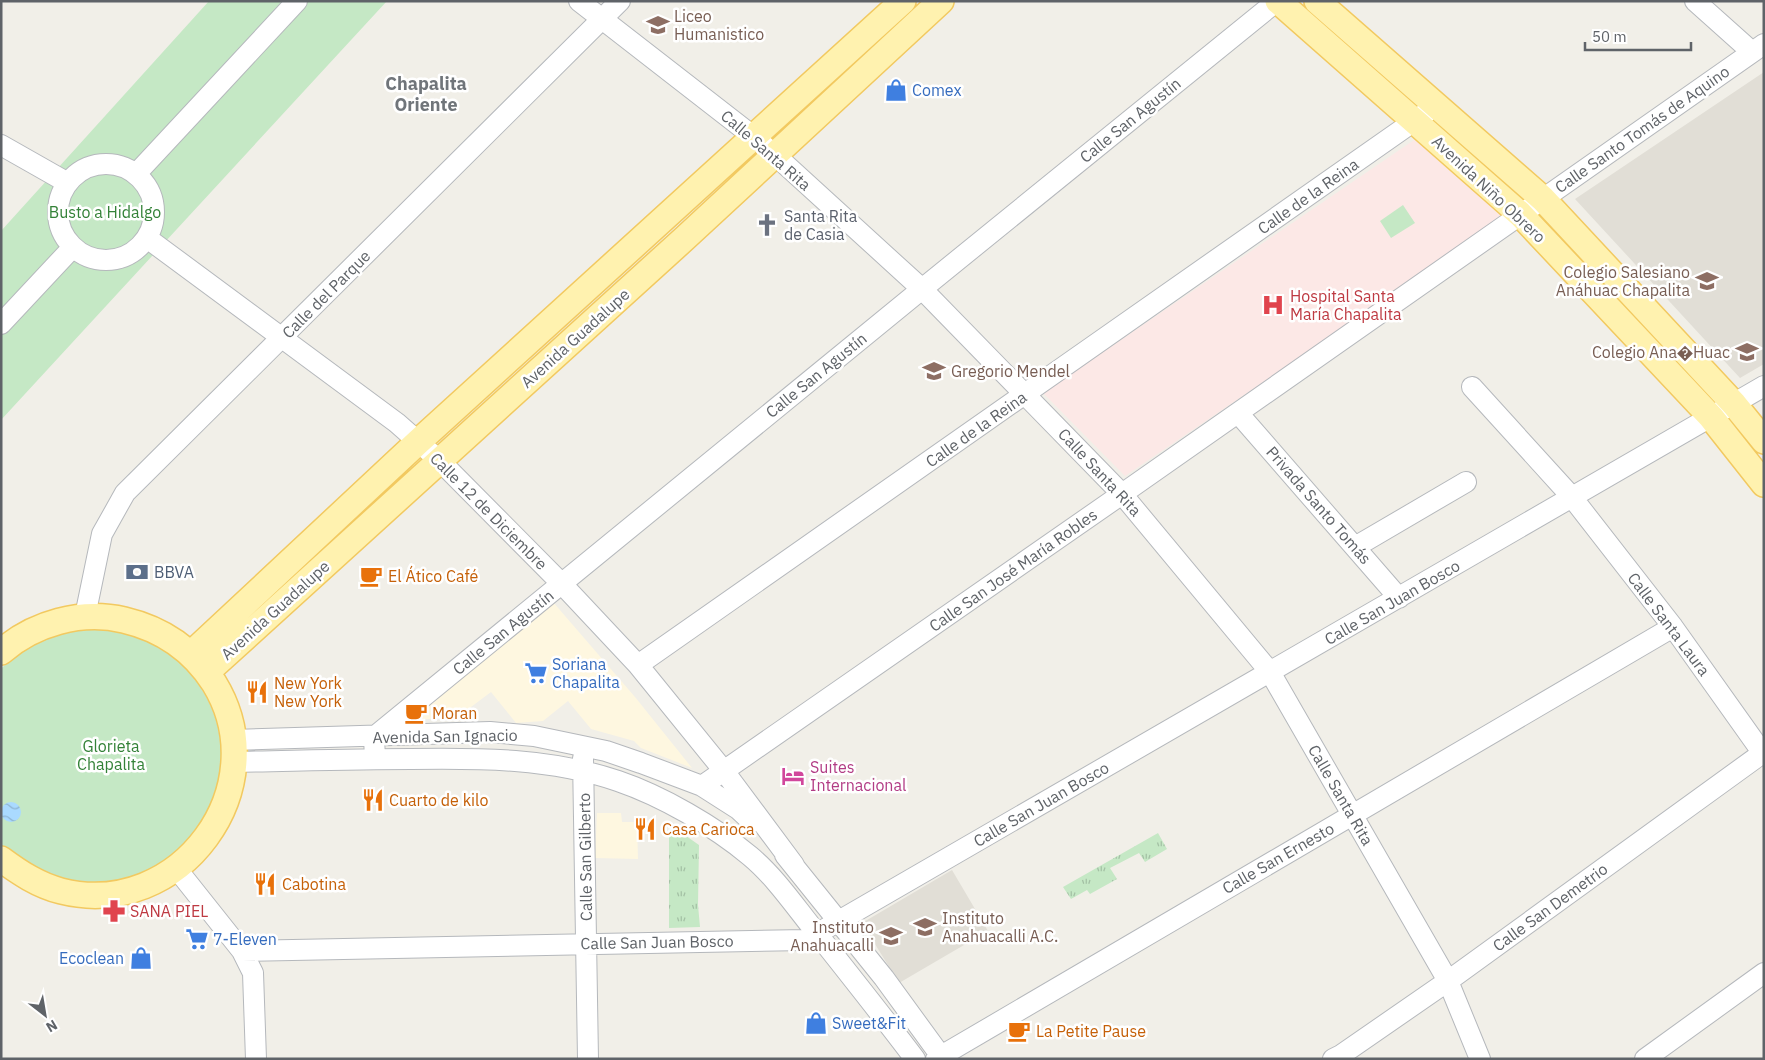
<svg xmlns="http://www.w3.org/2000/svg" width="1765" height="1060" font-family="'IBM Plex Sans',sans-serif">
<defs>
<pattern id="grass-tufts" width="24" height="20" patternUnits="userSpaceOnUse" patternTransform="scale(1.25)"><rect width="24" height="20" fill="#c5e8c5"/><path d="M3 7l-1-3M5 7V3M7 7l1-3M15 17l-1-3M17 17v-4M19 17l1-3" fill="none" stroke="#a3c0a4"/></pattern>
<pattern id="water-waves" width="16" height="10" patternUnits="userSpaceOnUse" patternTransform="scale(1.25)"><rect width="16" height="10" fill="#aadaff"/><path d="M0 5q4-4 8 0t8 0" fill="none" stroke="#8eb4d2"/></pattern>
</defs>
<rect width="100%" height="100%" fill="#f1efe8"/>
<path fill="#fef7e0" d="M 553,602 L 635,697 L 692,768 L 641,748 L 634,741 L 591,729 L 568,701 L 543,721 L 516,723 L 491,692 L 459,716 L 409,721 Z
M 597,813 L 621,813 L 622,822 L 637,822 L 638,859 L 595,858 Z"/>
<path fill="#e1ded6" d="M 1764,72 L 1764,364 L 1740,378 L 1575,199 Z
M 952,870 L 988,931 L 899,983 L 862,923 Z"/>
<path fill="#fce8e6" d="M 1417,138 L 1504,218 L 1125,476 L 1043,393 Z"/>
<path fill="url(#grass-tufts)" d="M 669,824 L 699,845 L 698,905 L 700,927 L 669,928 Z
M 1158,833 L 1167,849 L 1145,862 L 1139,853 L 1110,868 L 1117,879 L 1090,894 L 1087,890 L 1071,899 L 1063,887 Z"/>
<path fill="#c5e8c5" d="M 209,1 L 387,1 L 1,420 L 1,231 Z
M 1403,205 L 1415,223 L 1391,238 L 1380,221 Z
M 105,629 C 126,633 147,638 165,650 C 179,659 190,672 199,685 C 260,774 187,891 81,883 C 52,880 21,867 1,845 L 1,669 C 20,649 45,634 73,630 C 83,628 94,629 105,629 Z"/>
<path fill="url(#water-waves)" d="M1 812a10 10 0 1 1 20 0a10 10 0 1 1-20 0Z"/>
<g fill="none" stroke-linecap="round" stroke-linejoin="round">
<defs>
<path id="minor" d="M 579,1 L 754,137 L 775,155 L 922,289 L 1122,494 L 1270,672 L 1448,981 L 1480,1059
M 1695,1 L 1752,52
M 1,145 L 68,183
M58 212a48 48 0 1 1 96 0a48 48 0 1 1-96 0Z
M 136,174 L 297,1
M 147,238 L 397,423 L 440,461 L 562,584 L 638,665 L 724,771 L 794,865
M 1,324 L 73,247
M 1472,387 L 1571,496 L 1673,627 L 1764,755
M 1238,413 L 1399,598
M 1355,547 L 1466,482
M 85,616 L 102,534 L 125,493 L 620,1
M 638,665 L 1427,112
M 233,740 L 490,732 L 534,736 L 606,751 L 641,763 L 702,786 L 738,809 L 752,822
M 583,758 L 588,1059
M 375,759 L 374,737 L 922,289 L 1277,1
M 234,762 C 293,761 352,759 411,759 C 480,758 551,758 618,781 C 662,796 714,826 750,856 C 773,875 792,902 811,926 C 846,970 881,1014 915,1059
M 702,786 L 1122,494 L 1764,44
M 785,855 L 884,978 L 943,1059
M 176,868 L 242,951 L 253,973 L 256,1059
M 242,951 L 806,940 L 1764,386
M 936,1059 L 1673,627
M 1333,1059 L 1341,1055 L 1448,981 L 1764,752
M 1645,1059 L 1764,973"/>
<path id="major" d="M 1278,1 L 1520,214 L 1711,417 L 1764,484
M 1317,1 L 1543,199 L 1734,404 L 1764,441
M 1,652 C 34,623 81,610 124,620 C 162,629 193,650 214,683 C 278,787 180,921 61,891 C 38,885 20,873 1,859
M 191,654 L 418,442 L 903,1
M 207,672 L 685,238 L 941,1"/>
</defs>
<use href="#minor" stroke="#b5b8bc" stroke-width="22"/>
<use href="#major" stroke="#f2c960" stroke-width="28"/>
<use href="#minor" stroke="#fff" stroke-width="20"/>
<use href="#major" stroke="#fff2af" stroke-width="25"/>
</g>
<defs>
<symbol id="university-bare" viewBox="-9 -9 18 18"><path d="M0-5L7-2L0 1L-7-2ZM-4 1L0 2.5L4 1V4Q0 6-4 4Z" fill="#8d6e63" stroke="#fff" stroke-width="2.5" paint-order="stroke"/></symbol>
<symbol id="shop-bare" viewBox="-9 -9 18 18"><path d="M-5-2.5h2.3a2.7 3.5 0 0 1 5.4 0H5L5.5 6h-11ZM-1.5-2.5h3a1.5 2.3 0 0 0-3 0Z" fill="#3f7fe0" stroke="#fff" stroke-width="2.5" paint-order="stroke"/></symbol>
<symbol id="church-bare" viewBox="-9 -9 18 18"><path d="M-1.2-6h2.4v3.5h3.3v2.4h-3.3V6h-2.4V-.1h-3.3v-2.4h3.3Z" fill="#6b7280" stroke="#fff" stroke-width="2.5" paint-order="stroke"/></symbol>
<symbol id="hospital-bare" viewBox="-9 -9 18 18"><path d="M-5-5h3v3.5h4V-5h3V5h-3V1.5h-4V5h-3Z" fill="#e0444e" stroke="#fff" stroke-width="2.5" paint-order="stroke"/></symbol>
<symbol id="bank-bare" viewBox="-9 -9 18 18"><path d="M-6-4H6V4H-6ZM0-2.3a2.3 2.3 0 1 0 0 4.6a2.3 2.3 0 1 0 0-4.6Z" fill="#5c6f8a" stroke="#fff" stroke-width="2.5" paint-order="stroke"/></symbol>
<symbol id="cafe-bare" viewBox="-9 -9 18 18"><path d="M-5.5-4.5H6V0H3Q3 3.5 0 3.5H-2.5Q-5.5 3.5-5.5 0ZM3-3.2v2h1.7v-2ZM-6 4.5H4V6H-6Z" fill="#e8710a" stroke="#fff" stroke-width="2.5" paint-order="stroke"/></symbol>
<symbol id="supermarket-bare" viewBox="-9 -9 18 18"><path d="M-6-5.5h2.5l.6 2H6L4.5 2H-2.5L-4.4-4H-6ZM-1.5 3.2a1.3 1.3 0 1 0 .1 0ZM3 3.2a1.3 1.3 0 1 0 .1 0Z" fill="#3f7fe0" stroke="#fff" stroke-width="2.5" paint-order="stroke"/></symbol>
<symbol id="restaurant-bare" viewBox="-9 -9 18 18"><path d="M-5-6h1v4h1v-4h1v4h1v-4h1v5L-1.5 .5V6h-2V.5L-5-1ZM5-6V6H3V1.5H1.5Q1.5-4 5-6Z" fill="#e8710a" stroke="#fff" stroke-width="2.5" paint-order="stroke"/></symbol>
<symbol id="hotel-bare" viewBox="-9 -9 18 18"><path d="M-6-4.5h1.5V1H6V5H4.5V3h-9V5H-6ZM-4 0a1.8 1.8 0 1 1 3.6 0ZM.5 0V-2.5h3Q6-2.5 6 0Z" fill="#d1479c" stroke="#fff" stroke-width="2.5" paint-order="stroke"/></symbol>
<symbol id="pharmacy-bare" viewBox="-9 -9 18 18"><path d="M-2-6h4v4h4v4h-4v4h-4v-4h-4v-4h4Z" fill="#e0444e" stroke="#fff" stroke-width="2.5" paint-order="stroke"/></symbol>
<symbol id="school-bare" viewBox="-9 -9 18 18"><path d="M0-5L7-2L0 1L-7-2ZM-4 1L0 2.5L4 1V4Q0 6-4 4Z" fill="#8d6e63" stroke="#fff" stroke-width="2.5" paint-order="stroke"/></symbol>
</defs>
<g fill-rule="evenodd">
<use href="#university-bare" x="642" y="9" width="32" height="32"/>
<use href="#shop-bare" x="880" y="74" width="32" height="32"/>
<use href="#church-bare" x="751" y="209" width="32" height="32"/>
<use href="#university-bare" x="1691" y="265" width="32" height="32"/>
<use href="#hospital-bare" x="1257" y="289" width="32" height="32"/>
<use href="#university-bare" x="1731" y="336" width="32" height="32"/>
<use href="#university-bare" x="918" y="355" width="32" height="32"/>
<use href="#bank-bare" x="121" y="556" width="32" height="32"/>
<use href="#cafe-bare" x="355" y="560" width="32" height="32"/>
<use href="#supermarket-bare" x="520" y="657" width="32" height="32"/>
<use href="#restaurant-bare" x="241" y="676" width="32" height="32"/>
<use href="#cafe-bare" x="400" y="697" width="32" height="32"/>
<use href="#hotel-bare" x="777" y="760" width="32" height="32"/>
<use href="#restaurant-bare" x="357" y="784" width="32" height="32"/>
<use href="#restaurant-bare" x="629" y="813" width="32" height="32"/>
<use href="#restaurant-bare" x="249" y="868" width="32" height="32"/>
<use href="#pharmacy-bare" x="98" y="895" width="32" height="32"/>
<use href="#school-bare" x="909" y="911" width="32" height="32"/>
<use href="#school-bare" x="875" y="920" width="32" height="32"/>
<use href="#supermarket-bare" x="181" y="923" width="32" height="32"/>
<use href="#shop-bare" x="125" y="942" width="32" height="32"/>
<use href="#shop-bare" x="800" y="1007" width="32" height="32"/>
<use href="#cafe-bare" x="1003" y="1015" width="32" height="32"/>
</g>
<g text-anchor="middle" stroke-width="5" stroke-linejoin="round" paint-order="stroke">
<g font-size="16" fill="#785e54" stroke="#fff" text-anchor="start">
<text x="674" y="22">Liceo<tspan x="674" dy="18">Humanistico</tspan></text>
<text x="1690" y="278" text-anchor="end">Colegio Salesiano<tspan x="1690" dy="18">Anáhuac Chapalita</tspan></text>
<text x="1730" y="358" text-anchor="end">Colegio Ana�Huac</text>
<text x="951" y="377">Gregorio Mendel</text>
<text x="942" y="924">Instituto<tspan x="942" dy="18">Anahuacalli A.C.</tspan></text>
<text x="874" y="933" text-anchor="end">Instituto<tspan x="874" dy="18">Anahuacalli</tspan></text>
</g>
<g font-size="16" fill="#366cbe" stroke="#fff" text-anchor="start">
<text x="912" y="96">Comex</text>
<text x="552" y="670">Soriana<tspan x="552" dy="18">Chapalita</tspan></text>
<text x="213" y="945">7-Eleven</text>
<text x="124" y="964" text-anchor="end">Ecoclean</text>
<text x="832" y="1029">Sweet&amp;Fit</text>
</g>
<g font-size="16" fill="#5f6368" stroke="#fff">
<text transform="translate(1130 120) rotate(-39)" y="6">Calle San Agustín</text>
<text transform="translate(1642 129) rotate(-35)" y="6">Calle Santo Tomás de Aquino</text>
<text transform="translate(766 150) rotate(41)" y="6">Calle Santa Rita</text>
<text transform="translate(1489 189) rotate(43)" y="6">Avenida Niño Obrero</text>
<text transform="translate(1308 196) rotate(-35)" y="6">Calle de la Reina</text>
<text transform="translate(326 294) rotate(-45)" y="6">Calle del Parque</text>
<text transform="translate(575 338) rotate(-42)" y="6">Avenida Guadalupe</text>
<text transform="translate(816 375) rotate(-39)" y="6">Calle San Agustín</text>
<text transform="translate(976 429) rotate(-35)" y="6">Calle de la Reina</text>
<text transform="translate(1100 472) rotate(47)" y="6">Calle Santa Rita</text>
<text transform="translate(1319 505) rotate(49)" y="6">Privada Santo Tomás</text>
<text transform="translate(489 511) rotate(45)" y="6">Calle 12 de Diciembre</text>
<text transform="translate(1013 570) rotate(-35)" y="6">Calle San José María Robles</text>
<text transform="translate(1392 602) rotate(-30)" y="6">Calle San Juan Bosco</text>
<text transform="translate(275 610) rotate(-42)" y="6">Avenida Guadalupe</text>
<text transform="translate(1669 624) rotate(53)" y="6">Calle Santa Laura</text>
<text transform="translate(503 632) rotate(-39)" y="6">Calle San Agustín</text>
<text transform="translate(445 736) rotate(-1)" y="6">Avenida San Ignacio</text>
<text transform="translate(1341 795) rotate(60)" y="6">Calle Santa Rita</text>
<text transform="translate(1041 804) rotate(-30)" y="6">Calle San Juan Bosco</text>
<text transform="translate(585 857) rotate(-91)" y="6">Calle San Gilberto</text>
<text transform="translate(1278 858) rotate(-30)" y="6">Calle San Ernesto</text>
<text transform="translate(1550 907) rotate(-36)" y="6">Calle San Demetrio</text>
<text transform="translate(657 942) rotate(-1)" y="6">Calle San Juan Bosco</text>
</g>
<g font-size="16" fill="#348238" stroke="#fff">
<text x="105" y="218">Busto a Hidalgo</text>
<text x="111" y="752">Glorieta<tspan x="111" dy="18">Chapalita</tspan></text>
</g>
<g font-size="16" fill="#5b616d" stroke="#fff" text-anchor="start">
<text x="784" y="222">Santa Rita<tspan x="784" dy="18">de Casia</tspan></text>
</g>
<g font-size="16" fill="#be3a42" stroke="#fff" text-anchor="start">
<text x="1290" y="302">Hospital Santa<tspan x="1290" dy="18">María Chapalita</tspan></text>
<text x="130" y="917">SANA PIEL</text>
</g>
<g font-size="16" fill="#4e5e75" stroke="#fff" text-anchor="start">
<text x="154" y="578">BBVA</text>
</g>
<g font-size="16" fill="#c56008" stroke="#fff" text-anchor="start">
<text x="388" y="582">El Ático Café</text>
<text x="274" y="689">New York<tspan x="274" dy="18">New York</tspan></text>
<text x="432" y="719">Moran</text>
<text x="389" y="806">Cuarto de kilo</text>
<text x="662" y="835">Casa Carioca</text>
<text x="282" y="890">Cabotina</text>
<text x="1036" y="1037">La Petite Pause</text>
</g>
<g font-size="16" fill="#b23c85" stroke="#fff" text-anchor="start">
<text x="810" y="773">Suites<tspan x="810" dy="18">Internacional</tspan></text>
</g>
<g font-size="18" font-weight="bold" fill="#70757a" stroke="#fff">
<text x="426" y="90">Chapalita<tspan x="426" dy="21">Oriente</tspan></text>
</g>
</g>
<rect width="1765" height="1060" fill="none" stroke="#5f6368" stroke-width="5"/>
<g transform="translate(45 1015) rotate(149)" stroke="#ffffff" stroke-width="4" paint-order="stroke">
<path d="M0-4L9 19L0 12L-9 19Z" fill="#5f6368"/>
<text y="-8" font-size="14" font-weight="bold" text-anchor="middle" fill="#5f6368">N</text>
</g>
<path d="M1585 42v8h106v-8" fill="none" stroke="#5f6368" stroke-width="2.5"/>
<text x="1592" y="42" font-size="15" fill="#5f6368" stroke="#ffffff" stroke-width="4" paint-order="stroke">50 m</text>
</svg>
